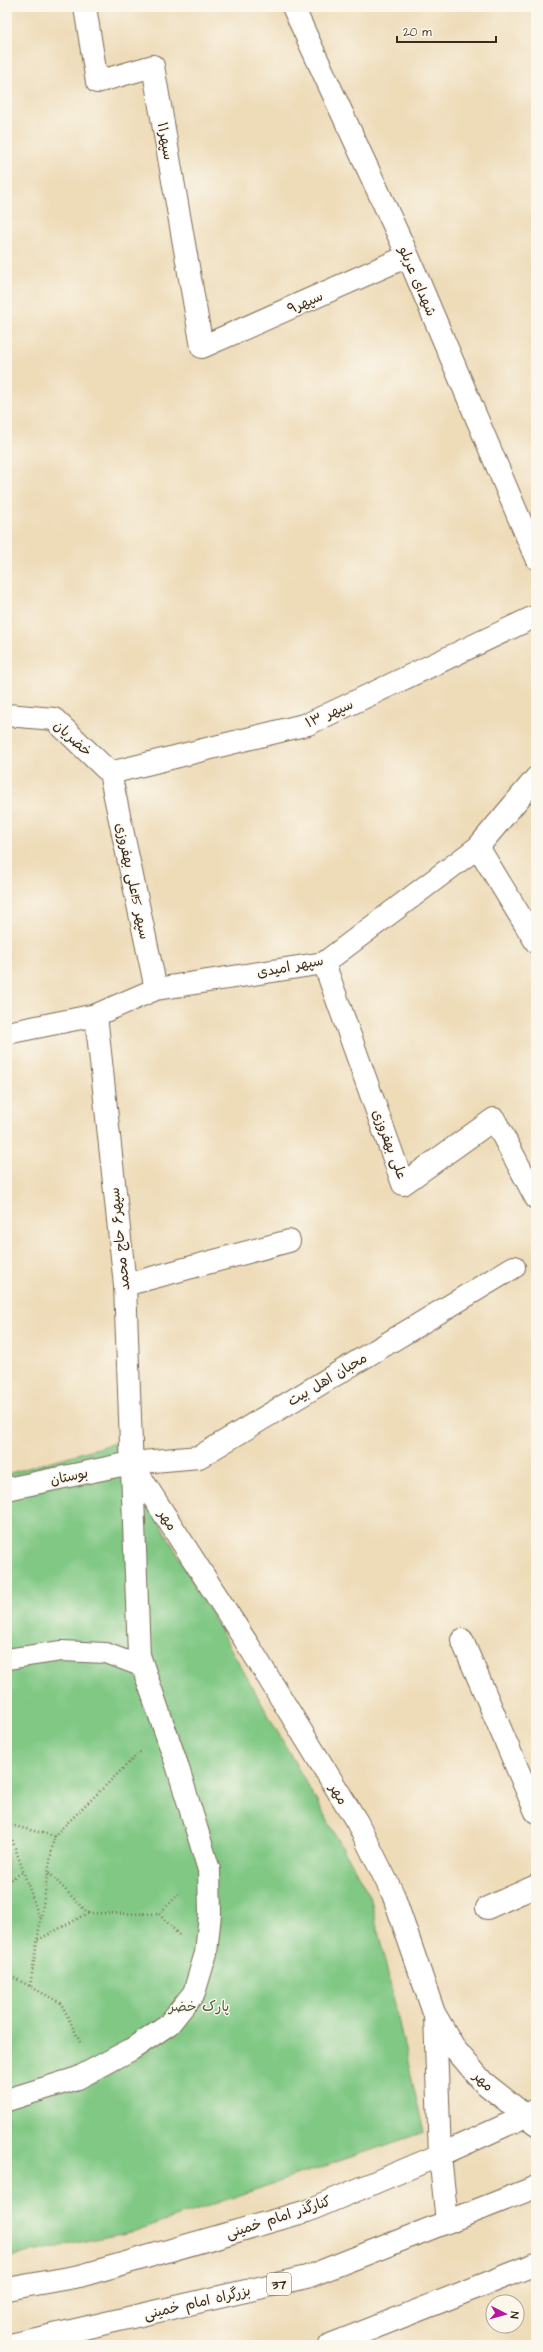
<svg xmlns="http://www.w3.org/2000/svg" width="543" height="2352" font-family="'Architects Daughter','Playpen Sans Arabic',sans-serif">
<rect width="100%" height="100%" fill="#fbf7ec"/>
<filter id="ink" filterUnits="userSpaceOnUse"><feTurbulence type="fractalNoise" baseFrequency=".025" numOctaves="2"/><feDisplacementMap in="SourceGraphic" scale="8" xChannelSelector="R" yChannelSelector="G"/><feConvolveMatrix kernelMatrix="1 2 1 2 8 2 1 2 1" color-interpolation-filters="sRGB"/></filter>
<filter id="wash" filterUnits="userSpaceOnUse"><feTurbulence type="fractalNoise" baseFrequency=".012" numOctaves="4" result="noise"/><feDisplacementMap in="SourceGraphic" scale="16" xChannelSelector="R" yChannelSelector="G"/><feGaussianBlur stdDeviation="0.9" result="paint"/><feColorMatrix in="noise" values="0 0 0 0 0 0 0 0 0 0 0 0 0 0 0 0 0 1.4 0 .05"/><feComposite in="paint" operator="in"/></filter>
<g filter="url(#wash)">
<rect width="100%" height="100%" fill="#eedcb9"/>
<path fill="#80c884" stroke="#5e7951" d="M 115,1443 L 370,1896 L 424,2132 L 135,2231 L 7,2257 L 7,1474 Z"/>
</g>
<g filter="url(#ink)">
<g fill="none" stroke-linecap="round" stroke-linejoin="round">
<defs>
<path id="service" d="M 7,1659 L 61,1651 L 106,1653 L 143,1667"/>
<path id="minor" d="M 85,7 L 97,82 L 153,66 L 202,347 L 408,256
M 293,7 L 408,256 L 536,558
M 7,715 L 54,719 L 110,773
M 110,773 L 308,724 L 536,616
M 110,773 L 156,989
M 478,847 L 536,942
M 324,963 L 403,1184 L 494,1119 L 536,1198
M 7,1033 L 96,1015 L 156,989 L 324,963 L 478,847 L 536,778
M 125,1285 L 289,1241
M 132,1464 L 252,1651 L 357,1822 L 393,1894 L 434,2013 L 455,2049 L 483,2082 L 536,2124
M 7,1489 L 131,1463 L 199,1457 L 514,1267
M 462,1640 L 536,1812
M 487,1908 L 536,1886
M 435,2016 L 440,2155 L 447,2222
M 7,2100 L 78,2078 L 132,2049 L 169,2024 L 194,1993 L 206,1953 L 210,1914 L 209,1870 L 177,1765 L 139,1655 L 125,1285 L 96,1015
M 7,2289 L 80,2276 L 307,2211 L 440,2155 L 526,2116 L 536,2109"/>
<path id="trunk" d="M 10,2345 L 307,2277 L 536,2187
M 330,2345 L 536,2264"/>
</defs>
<use href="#service" stroke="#7a6854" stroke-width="22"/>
<use href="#minor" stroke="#7a6854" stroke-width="24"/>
<use href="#trunk" stroke="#7a6854" stroke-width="24"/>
<path stroke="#7a6854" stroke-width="2.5" stroke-dasharray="1 3" stroke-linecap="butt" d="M 7,1824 L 54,1836 L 142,1750
M 7,1825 L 40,1919
M 7,1881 L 23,1872
M 88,1913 L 159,1914
M 179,1935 L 159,1914 L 181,1892
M 38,1940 L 88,1913 L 48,1872
M 7,1974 L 61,2003 L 81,2044
M 30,1986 L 54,1836"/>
<use href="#service" stroke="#fff" stroke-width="20"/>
<use href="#minor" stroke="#fff" stroke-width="22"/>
<use href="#trunk" stroke="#fff" stroke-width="22"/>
</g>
</g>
<g text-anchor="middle" stroke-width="3" stroke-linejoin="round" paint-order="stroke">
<rect fill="#fbf7ec" stroke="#75685c" stroke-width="1" x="267" y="2273" width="24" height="22" rx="3"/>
<g font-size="13" font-weight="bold" fill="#3b2a1e">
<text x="279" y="2289">37</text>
</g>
<g font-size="14" fill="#3b2a1e" stroke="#fbf7ec">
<text transform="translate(166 141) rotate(80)" y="5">سپهر۱۱</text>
<text transform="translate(418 281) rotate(67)" y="5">شهدای عربلو</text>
<text transform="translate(305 302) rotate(-24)" y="5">سپهر۹</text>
<text transform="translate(329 713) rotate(-24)" y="5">سپهر ۱۳</text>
<text transform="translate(73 738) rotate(42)" y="5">خضریان</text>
<text transform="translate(133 881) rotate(78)" y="5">سپهر 15علی بهفروزی</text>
<text transform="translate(290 966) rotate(-11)" y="5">سپهر امیدی</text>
<text transform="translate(390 1144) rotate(69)" y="5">علی بهفروزی</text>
<text transform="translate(119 1239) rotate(-96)" y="5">سپهر۶ حاج محمد</text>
<text transform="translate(327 1379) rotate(-31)" y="5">محبان اهل بیت</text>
<text transform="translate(69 1476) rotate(-12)" y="5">بوستان</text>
<text transform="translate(168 1520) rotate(57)" y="5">مهر</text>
<text transform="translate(339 1794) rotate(59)" y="5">مهر</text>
<text transform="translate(484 2081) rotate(44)" y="5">مهر</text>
<text transform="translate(278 2217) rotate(-18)" y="5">کنارگذر امام خمینی</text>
<text transform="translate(197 2302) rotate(-13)" y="5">بزرگراه امام خمینی</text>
</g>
<g font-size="14" fill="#50593d" stroke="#fbf7ec">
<text x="199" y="2011">پارک خضر</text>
</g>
</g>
<rect width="543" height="2352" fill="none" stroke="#fbf7ec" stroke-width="24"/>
<g transform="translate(505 2314) rotate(96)"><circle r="19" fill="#fbf7ec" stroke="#aea59a"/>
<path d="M0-3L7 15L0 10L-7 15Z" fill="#b5179e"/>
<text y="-6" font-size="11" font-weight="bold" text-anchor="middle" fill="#3b2a1e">N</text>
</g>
<path d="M397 36v6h99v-6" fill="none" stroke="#3b2a1e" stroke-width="2"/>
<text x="403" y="36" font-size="12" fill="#3b2a1e" stroke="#fbf7ec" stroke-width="3" paint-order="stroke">20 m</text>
</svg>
